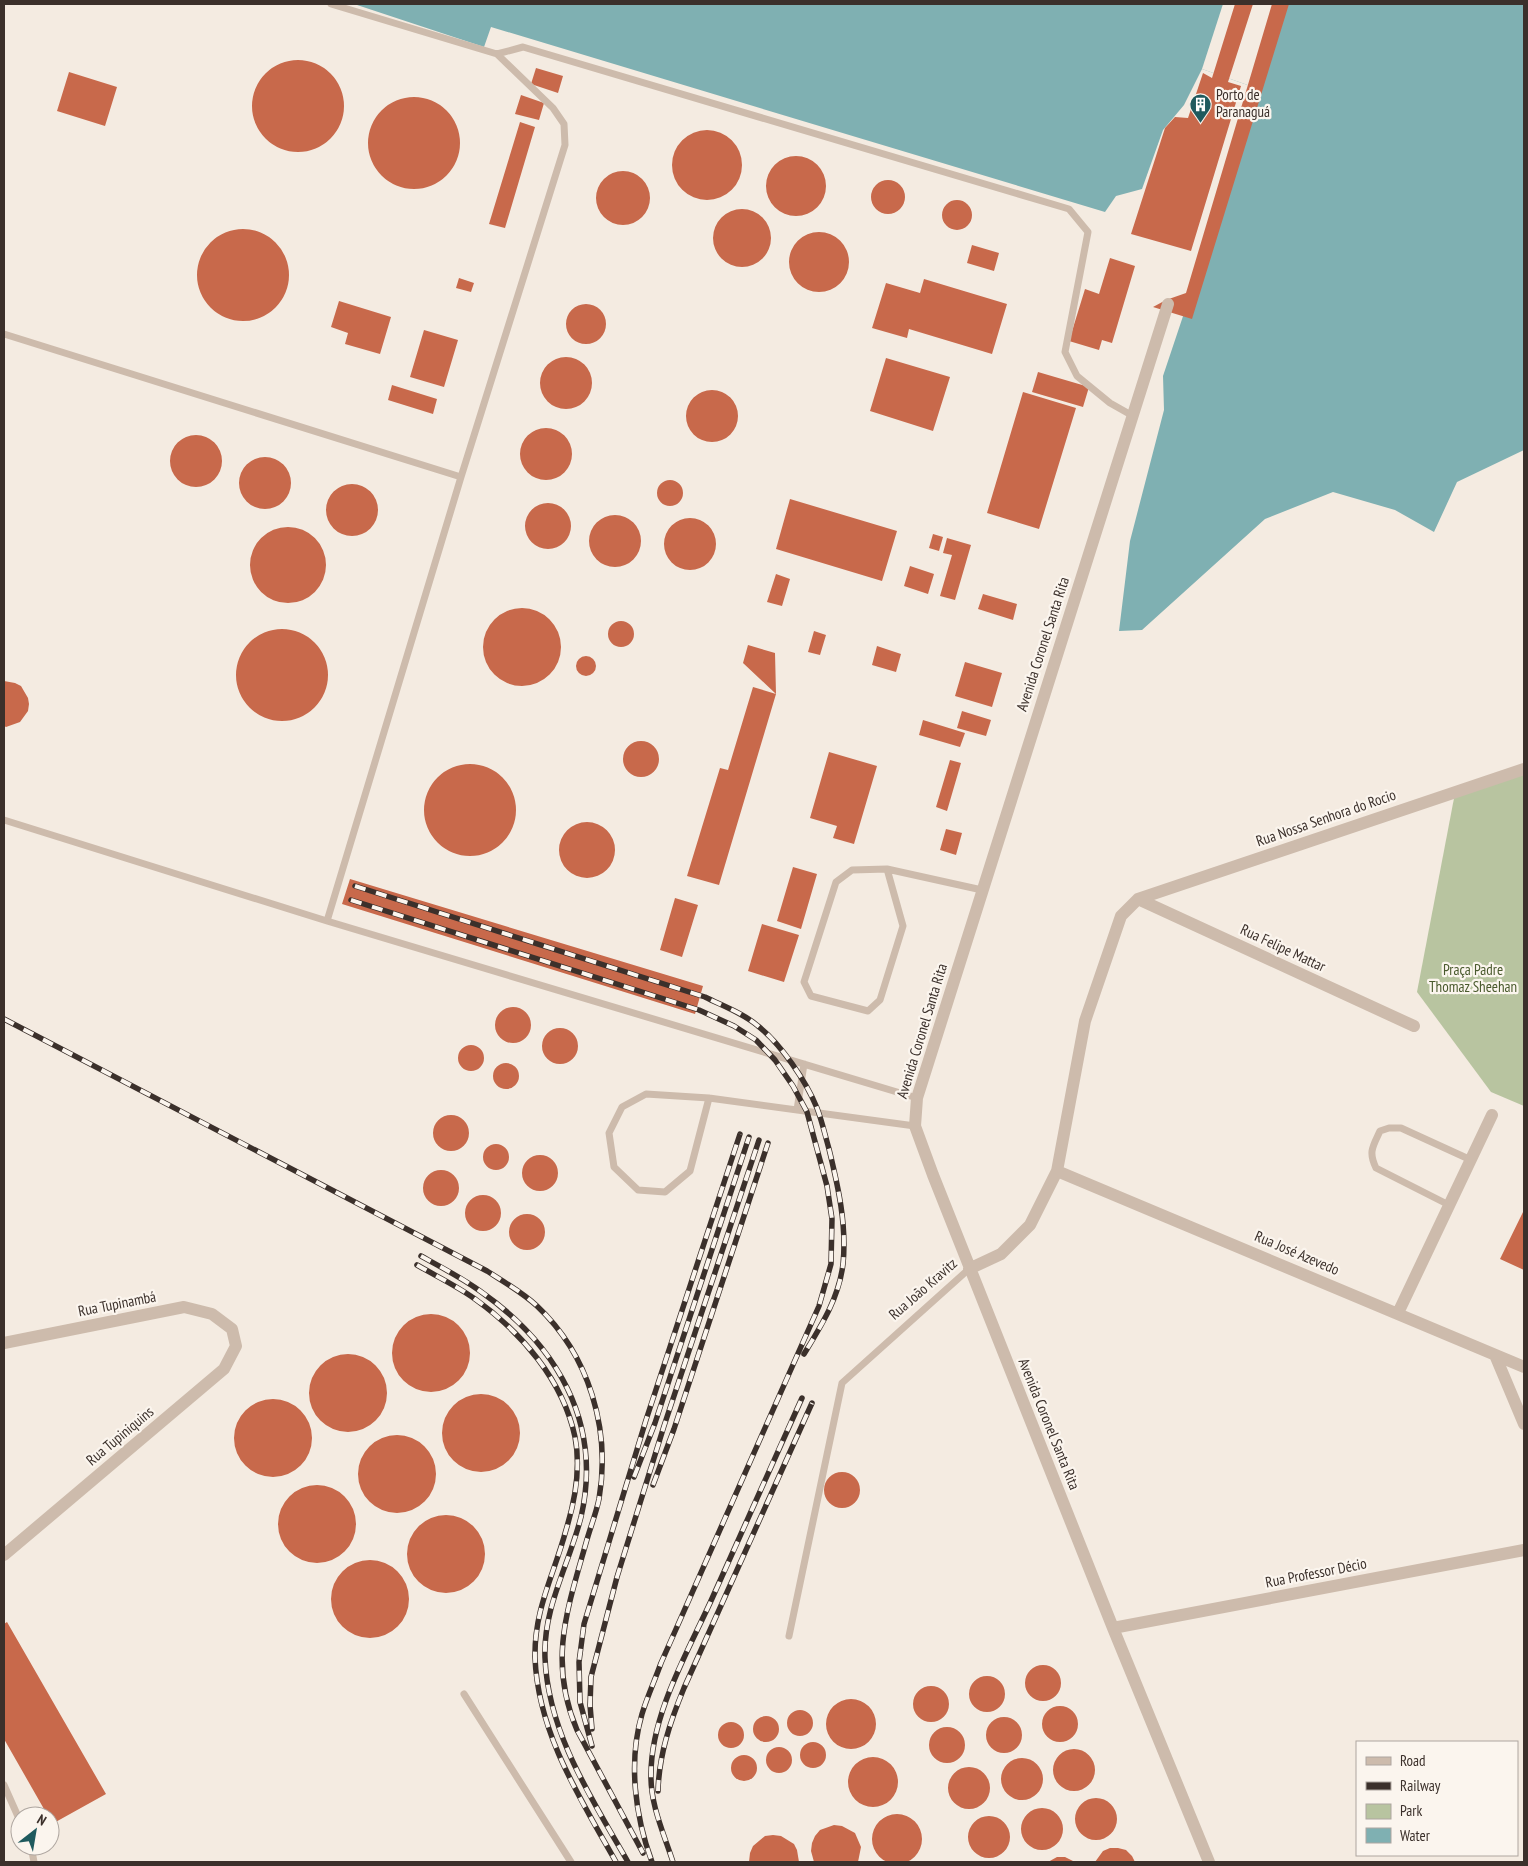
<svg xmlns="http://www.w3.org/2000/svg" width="1528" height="1866" font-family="'PT Sans Narrow',sans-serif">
<rect width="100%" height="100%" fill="#f4ebe1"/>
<path fill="#b8c4a0" d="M 1524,772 L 1524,1106 L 1491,1092 L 1417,992 L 1455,793 Z"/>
<path fill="#7fb0b2" d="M 354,4 L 1524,4 L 1524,450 L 1457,482 L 1434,532 L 1395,510 L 1333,492 L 1265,519 L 1142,630 L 1119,631 L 1130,541 L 1164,410 L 1163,376 L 1259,89 L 1202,69 L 1184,105 L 1163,130 L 1142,189 L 1116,196 L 1105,212 L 491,27 L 484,47 Z"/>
<path fill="#f4ebe1" d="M 1223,4 L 1286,4 L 1259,89 L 1202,69 Z"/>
<path fill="#c8694b" d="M 1235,4 L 1253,4 L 1228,82 L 1241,86 L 1191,251 L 1131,234 L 1165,128 L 1175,117 L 1188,118 L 1203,73 L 1212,78 Z
M 1272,4 L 1289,4 L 1192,319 L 1153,307 L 1166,300 L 1186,293 Z
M252 106a46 46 0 1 1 92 0a46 46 0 1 1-92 0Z
M 536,68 L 563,76 L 558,93 L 531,84 Z
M 69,72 L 117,87 L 105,126 L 57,111 Z
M 521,95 L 544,103 L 539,120 L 515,114 Z
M368 143a46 46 0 1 1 92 0a46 46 0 1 1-92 0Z
M 520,122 L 535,127 L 505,228 L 489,224 Z
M672 165a35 35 0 1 1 70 0a35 35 0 1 1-70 0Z
M766 186a30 30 0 1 1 60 0a30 30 0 1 1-60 0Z
M596 198a27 27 0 1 1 54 0a27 27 0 1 1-54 0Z
M871 197a17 17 0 1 1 34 0a17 17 0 1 1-34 0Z
M942 215a15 15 0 1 1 30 0a15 15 0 1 1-30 0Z
M713 238a29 29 0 1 1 58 0a29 29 0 1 1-58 0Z
M197 275a46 46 0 1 1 92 0a46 46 0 1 1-92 0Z
M789 262a30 30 0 1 1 60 0a30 30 0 1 1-60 0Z
M 972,245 L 999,253 L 994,271 L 967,263 Z
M 1110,258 L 1135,266 L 1112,343 L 1102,340 L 1099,350 L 1069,341 L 1085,289 L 1099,294 Z
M 459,278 L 474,283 L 471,292 L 456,288 Z
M 924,279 L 1007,304 L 992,354 L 909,329 L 907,338 L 872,328 L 886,283 L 920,293 Z
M 339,301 L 391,317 L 380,354 L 345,344 L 348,333 L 331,327 Z
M566 324a20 20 0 1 1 40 0a20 20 0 1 1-40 0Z
M 424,330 L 458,340 L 444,387 L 410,377 Z
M540 383a26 26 0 1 1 52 0a26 26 0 1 1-52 0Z
M 886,358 L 950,377 L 933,431 L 870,411 Z
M 1038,372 L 1089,387 L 1083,407 L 1032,392 Z
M 392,385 L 437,399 L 433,414 L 388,400 Z
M686 416a26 26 0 1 1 52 0a26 26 0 1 1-52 0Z
M 1023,392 L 1076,408 L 1039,529 L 987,513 Z
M520 454a26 26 0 1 1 52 0a26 26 0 1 1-52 0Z
M170 461a26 26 0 1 1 52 0a26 26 0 1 1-52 0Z
M239 483a26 26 0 1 1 52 0a26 26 0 1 1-52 0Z
M657 493a13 13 0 1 1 26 0a13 13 0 1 1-26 0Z
M326 510a26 26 0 1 1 52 0a26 26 0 1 1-52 0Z
M 790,499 L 897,531 L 882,581 L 776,549 Z
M525 526a23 23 0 1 1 46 0a23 23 0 1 1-46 0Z
M589 541a26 26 0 1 1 52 0a26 26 0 1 1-52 0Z
M664 544a26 26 0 1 1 52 0a26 26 0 1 1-52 0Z
M250 565a38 38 0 1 1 76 0a38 38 0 1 1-76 0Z
M 933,534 L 943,537 L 939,551 L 929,548 Z
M 947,538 L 971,545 L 955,600 L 940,596 L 952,555 L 943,553 Z
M 910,566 L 934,574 L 928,594 L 904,586 Z
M 776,574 L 790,579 L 782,606 L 767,602 Z
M 983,594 L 1017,604 L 1013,620 L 978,609 Z
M483 647a39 39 0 1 1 78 0a39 39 0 1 1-78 0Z
M608 634a13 13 0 1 1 26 0a13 13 0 1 1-26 0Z
M236 675a46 46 0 1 1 92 0a46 46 0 1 1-92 0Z
M 814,631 L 826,635 L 820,655 L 808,652 Z
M 748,645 L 775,653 L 776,694 L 719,885 L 687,876 L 720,768 L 728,770 L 753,687 L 776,694 L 743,663 Z
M 877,646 L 901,654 L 896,672 L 872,665 Z
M576 666a10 10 0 1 1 20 0a10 10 0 1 1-20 0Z
M 965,662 L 1002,673 L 992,707 L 955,696 Z
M 4,681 L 15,683 L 21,686 L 28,698 L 29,704 L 28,711 L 20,722 L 6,727 L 4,726 Z
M 962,711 L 991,720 L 986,736 L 957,728 Z
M 923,720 L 965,733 L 960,747 L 919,735 Z
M623 759a18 18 0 1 1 36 0a18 18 0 1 1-36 0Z
M 829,752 L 877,766 L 854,844 L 833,838 L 837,826 L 810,818 Z
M 950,760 L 961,763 L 947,811 L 936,807 Z
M424 810a46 46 0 1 1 92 0a46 46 0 1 1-92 0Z
M559 850a28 28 0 1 1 56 0a28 28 0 1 1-56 0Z
M 946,829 L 962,833 L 956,855 L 940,850 Z
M 793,867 L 817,874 L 801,929 L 777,921 Z
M 350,879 L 703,986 L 695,1014 L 342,904 Z
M 675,898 L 698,905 L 682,957 L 660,950 Z
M 762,924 L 799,935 L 784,982 L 748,971 Z
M495 1025a18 18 0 1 1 36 0a18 18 0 1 1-36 0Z
M542 1046a18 18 0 1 1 36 0a18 18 0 1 1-36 0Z
M458 1058a13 13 0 1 1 26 0a13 13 0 1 1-26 0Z
M493 1076a13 13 0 1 1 26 0a13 13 0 1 1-26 0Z
M433 1133a18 18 0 1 1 36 0a18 18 0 1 1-36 0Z
M483 1157a13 13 0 1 1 26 0a13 13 0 1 1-26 0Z
M522 1173a18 18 0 1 1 36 0a18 18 0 1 1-36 0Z
M423 1188a18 18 0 1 1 36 0a18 18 0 1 1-36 0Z
M465 1213a18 18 0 1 1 36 0a18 18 0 1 1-36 0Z
M 1524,1210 L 1524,1270 L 1500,1259 Z
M509 1232a18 18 0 1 1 36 0a18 18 0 1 1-36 0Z
M392 1353a39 39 0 1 1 78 0a39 39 0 1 1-78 0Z
M309 1393a39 39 0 1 1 78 0a39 39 0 1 1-78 0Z
M442 1433a39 39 0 1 1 78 0a39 39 0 1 1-78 0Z
M234 1438a39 39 0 1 1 78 0a39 39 0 1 1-78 0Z
M358 1474a39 39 0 1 1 78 0a39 39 0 1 1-78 0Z
M824 1490a18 18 0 1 1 36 0a18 18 0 1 1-36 0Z
M278 1524a39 39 0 1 1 78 0a39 39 0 1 1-78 0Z
M407 1554a39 39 0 1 1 78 0a39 39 0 1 1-78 0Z
M331 1599a39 39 0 1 1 78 0a39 39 0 1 1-78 0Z
M 7,1622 L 106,1794 L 52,1824 L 50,1816 L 48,1816 L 4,1739 L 4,1624 Z
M1025 1683a18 18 0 1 1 36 0a18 18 0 1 1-36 0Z
M969 1694a18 18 0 1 1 36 0a18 18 0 1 1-36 0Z
M913 1704a18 18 0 1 1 36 0a18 18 0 1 1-36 0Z
M826 1724a25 25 0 1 1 50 0a25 25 0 1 1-50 0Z
M1042 1724a18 18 0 1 1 36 0a18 18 0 1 1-36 0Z
M787 1723a13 13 0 1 1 26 0a13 13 0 1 1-26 0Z
M753 1729a13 13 0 1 1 26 0a13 13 0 1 1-26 0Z
M986 1735a18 18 0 1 1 36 0a18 18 0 1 1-36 0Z
M718 1735a13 13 0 1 1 26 0a13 13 0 1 1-26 0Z
M929 1745a18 18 0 1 1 36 0a18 18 0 1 1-36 0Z
M800 1755a13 13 0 1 1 26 0a13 13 0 1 1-26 0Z
M766 1760a13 13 0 1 1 26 0a13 13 0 1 1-26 0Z
M1053 1770a21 21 0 1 1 42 0a21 21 0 1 1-42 0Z
M731 1768a13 13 0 1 1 26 0a13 13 0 1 1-26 0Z
M848 1782a25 25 0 1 1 50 0a25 25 0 1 1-50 0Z
M1001 1779a21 21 0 1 1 42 0a21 21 0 1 1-42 0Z
M948 1788a21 21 0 1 1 42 0a21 21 0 1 1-42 0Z
M1075 1819a21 21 0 1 1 42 0a21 21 0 1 1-42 0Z
M1021 1829a21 21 0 1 1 42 0a21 21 0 1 1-42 0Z
M872 1839a25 25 0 1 1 50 0a25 25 0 1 1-50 0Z
M968 1837a21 21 0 1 1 42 0a21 21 0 1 1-42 0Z
M 834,1825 L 842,1826 L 855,1833 L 861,1847 L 858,1862 L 814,1862 L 811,1851 L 812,1843 L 815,1836 L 820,1830 Z
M 773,1835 L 781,1836 L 794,1844 L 797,1850 L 799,1862 L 749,1862 L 750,1853 L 753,1846 L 765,1836 Z
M 1110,1848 L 1118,1848 L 1126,1850 L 1132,1856 L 1135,1862 L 1095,1862 L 1103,1851 Z
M 1057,1857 L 1065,1857 L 1075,1862 L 1048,1862 Z"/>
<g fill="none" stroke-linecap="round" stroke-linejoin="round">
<path stroke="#cdbbac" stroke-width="7" d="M 331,4 L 497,54 L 523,47 L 1069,209 L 1088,232 L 1065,352 L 1077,376 L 1110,403 L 1133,416
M 4,334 L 461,477
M 4,820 L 327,921 L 917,1098
M 887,869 L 903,926 L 880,1000 L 868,1011 L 811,996 L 804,982 L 836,882 L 852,870 L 887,869 L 982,890
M 327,921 L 461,477 L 565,145 L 564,124 L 553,108 L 497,54
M 709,1098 L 690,1171 L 665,1192 L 638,1190 L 614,1167 L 609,1133 L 622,1107 L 646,1094 L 709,1098 L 915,1126
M 797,1110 L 804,1064
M 1449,1205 L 1376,1168 C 1368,1152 1373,1146 1380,1131 L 1389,1128 L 1401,1128 L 1471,1160
M 789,1636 L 842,1383 L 969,1269
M 464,1694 L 571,1862
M 4,1785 L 20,1821
M 31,1846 L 34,1862"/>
<path stroke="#cdbbac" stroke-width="12" d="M 1168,304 L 917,1098 L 915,1126 L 933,1175 L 1113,1628 L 1209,1862
M 1138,899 L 1414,1026
M 1057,1171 L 1524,1367
M 969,1269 L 1001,1254 L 1030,1225 L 1057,1171 L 1085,1021 L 1121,916 L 1138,899 L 1524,769
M 1398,1313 L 1492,1115
M 4,1343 L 184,1307 L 212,1314 L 232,1329 L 236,1346 L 224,1369 L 4,1555
M 1495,1355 L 1524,1424
M 1113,1628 L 1524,1550"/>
<defs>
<path id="rail" d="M 355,886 L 705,997 C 723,1006 743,1013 758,1026 C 781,1044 806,1081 817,1108 C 822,1121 825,1135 829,1149 C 838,1186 847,1225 843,1264 C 839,1298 821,1326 804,1354
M 351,900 L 699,1010 L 734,1026 L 756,1040 L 775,1060 L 793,1086 L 807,1112 L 827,1186 L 832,1219 L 831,1264 L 819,1306 L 661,1663 C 655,1680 647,1697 642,1714 C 628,1762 635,1816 652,1862
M 4,1019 L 487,1271 C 504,1282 522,1292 537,1306 C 589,1355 611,1429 599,1499 C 596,1514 590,1528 586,1543 C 567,1610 548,1662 577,1730 L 643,1853
M 421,1256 C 441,1267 462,1278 480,1291 C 556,1344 603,1422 581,1517 C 569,1565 543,1607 545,1658 C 548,1733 592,1799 628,1862
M 417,1265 C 436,1276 457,1286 475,1299 C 521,1332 563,1380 575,1437 C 581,1468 575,1501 566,1530 C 554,1575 534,1609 535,1658 C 538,1733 580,1798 616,1862
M 634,1477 L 655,1423 L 749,1137
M 653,1485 L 674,1429 L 768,1143
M 592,1729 L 590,1705 L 591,1677 L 617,1577 L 664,1426 L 759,1140
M 592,1746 L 580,1702 L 579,1662 L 584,1624 L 646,1420 L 740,1134
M 658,1791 C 659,1755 670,1722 684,1688 L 812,1403
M 673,1862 C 664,1834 650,1804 651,1774 C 651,1716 686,1655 710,1603 C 741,1535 771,1466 802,1398"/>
</defs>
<use href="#rail" stroke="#3b302b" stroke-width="5.5"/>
<use href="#rail" stroke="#fbf5ee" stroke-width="4" stroke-dasharray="11" stroke-linecap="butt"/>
</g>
<defs>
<symbol id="building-pin" viewBox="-11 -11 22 30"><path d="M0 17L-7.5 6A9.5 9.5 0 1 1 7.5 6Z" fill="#1f5a5e" stroke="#fbf5ee"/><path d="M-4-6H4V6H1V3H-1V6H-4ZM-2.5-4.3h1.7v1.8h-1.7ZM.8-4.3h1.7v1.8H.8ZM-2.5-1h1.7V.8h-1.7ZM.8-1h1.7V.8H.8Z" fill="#fff"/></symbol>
</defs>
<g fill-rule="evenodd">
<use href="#building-pin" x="1188" y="92" width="25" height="34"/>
</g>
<g text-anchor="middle" stroke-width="4.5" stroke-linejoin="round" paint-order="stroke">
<g font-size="15" fill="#3b302b" stroke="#fbf5ee" text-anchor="start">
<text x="1216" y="100">Porto de<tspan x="1216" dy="17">Paranaguá</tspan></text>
</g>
<g font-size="15" fill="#3b302b" stroke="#fbf5ee">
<text transform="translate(1043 644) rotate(-72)" y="5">Avenida Coronel Santa Rita</text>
<text transform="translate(1326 818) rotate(-19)" y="5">Rua Nossa Senhora do Rocio</text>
<text transform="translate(1283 948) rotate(25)" y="5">Rua Felipe Mattar</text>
<text transform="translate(922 1031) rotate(-73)" y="5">Avenida Coronel Santa Rita</text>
<text transform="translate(1297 1253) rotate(23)" y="5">Rua José Azevedo</text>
<text transform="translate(923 1289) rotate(-41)" y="5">Rua João Kravitz</text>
<text transform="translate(117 1304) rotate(-11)" y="5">Rua Tupinambá</text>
<text transform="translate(1049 1424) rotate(68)" y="5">Avenida Coronel Santa Rita</text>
<text transform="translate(120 1436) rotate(-40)" y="5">Rua Tupiniquins</text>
<text transform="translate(1316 1573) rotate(-11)" y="5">Rua Professor Décio</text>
</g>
<g font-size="15" fill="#4a5a2e" stroke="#fbf5ee">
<text x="1473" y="975">Praça Padre<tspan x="1473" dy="17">Thomaz Sheehan</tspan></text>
</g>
</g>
<rect width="1528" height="1866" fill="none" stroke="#3b302b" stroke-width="10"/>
<rect x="1356" y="1741" width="162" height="115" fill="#fbf5ee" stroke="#aea6a0"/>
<rect x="1366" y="1757" width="25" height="8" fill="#cdbbac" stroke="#aea6a0"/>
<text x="1400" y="1766" font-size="15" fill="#3b302b">Road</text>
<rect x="1366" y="1782" width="25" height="8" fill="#3b302b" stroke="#aea6a0"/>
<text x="1400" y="1791" font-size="15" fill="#3b302b">Railway</text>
<rect x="1366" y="1804" width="25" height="15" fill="#b8c4a0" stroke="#aea6a0"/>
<text x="1400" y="1816" font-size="15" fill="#3b302b">Park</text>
<rect x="1366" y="1828" width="25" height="15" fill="#7fb0b2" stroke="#aea6a0"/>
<text x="1400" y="1841" font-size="15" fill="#3b302b">Water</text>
<g transform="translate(35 1831) rotate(31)"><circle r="24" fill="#fbf5ee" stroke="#aea6a0"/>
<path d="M0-4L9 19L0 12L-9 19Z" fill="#1f5a5e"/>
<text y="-8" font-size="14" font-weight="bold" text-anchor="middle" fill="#3b302b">N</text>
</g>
</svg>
